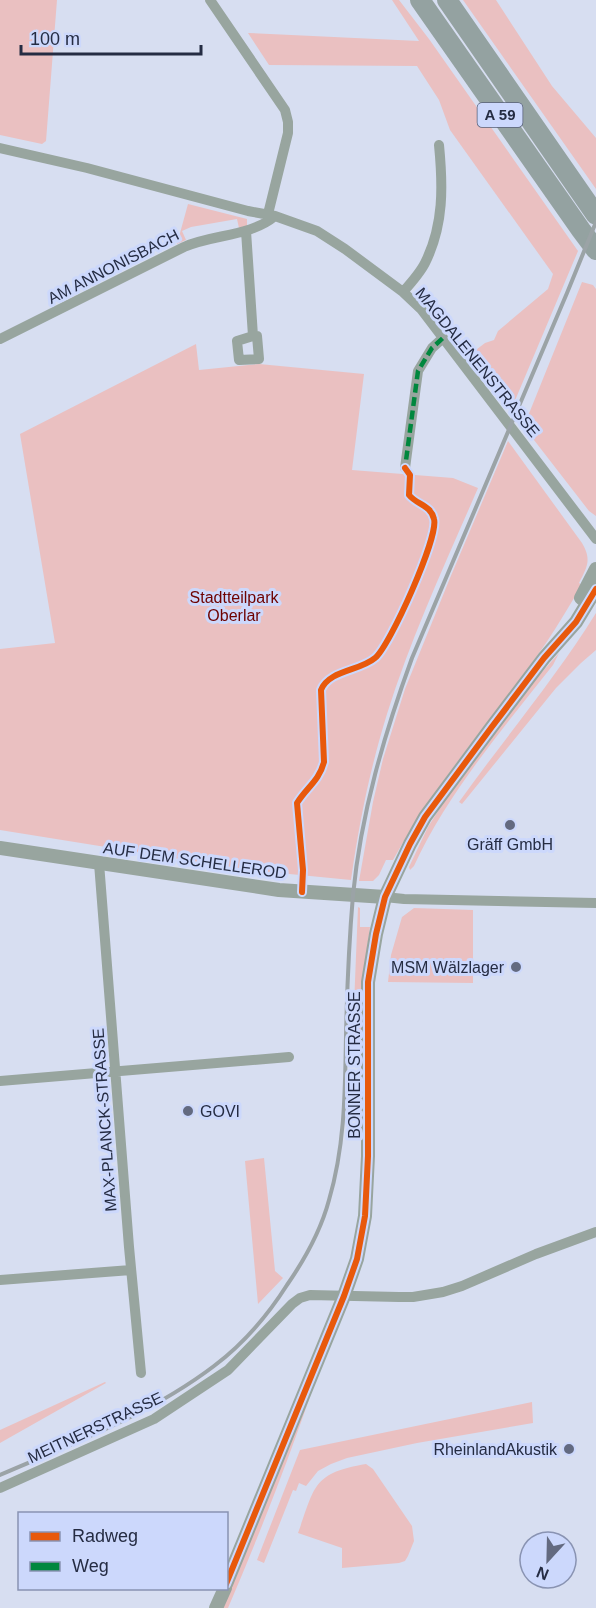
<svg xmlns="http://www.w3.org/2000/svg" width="596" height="1608" font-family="Helvetica,sans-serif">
<rect width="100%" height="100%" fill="#d7def1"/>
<path fill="#eac0c1" d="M 0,0 L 57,0 L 46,141 L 42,144 L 0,135 Z
M 392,0 L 399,0 L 429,39 L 578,251 L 511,410 L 468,356 L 485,343 L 494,340 L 498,331 L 548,289 L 553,274 L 450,130 L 439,100 L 417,66 L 269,65 L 248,33 L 419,41 Z
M 463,0 L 496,0 L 552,86 L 596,138 L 596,189 Z
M 188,204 L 247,219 L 247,226 L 239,228 L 237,219 L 191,227 L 182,231 L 186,240 L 177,244 Z
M 582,282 L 593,285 L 596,289 L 596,516 L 589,511 L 527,431 L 533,420 L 528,416 Z
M 196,344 L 199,370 L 259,364 L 364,374 L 352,470 L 453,478 L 478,488 C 446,562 411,637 387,714 C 370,769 359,823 351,880 L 269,872 L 224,866 L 0,830 L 0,649 L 55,643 L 20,434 Z
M 508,441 L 582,543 C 592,560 587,567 579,583 L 582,585 C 570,604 559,624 546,643 C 495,716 436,782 393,860 L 386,860 L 379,875 L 373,881 L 359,881 L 373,802 L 383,759 L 405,689 L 450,578 Z
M 596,613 L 596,650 L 581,663 L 556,688 L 462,804 L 459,802 C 504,739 555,679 596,613 Z
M 559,653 L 553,665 C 503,729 448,792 414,866 L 410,870 L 409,867 L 428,827 L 447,797 L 535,680 Z
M 358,907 L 360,908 L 360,927 L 370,927 L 364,970 L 362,1031 L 353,1030 Z
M 414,908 L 473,910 L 473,983 L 388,982 L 391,955 L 402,917 Z
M 264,1158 L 275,1271 L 283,1278 L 258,1304 L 245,1161 Z
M 105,1382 L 106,1383 L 0,1443 L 0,1430 Z
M 311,1394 C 286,1466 258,1538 228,1608 L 223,1608 L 245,1552 Z
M 532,1402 L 533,1423 L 417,1443 L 347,1458 L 331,1464 L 318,1471 L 306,1486 L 299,1483 L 296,1491 L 293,1490 L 264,1563 L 257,1560 L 300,1450 Z
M 366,1464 L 373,1469 L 412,1526 L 414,1541 L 408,1556 L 405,1561 L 399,1563 L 342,1568 L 342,1548 L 298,1533 C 315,1487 312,1473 366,1464 Z"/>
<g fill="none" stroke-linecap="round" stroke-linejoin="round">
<path stroke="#98a59f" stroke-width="10" d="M 210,0 L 285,110 L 288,122 L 288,133 L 268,214
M 0,148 L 87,168 L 248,211 L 275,216 L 317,231 L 345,249 L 403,292 L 421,309 L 596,539
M 246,231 L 253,336 L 257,336 L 259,359 L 239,360 L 237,341 L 253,336
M 403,292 C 411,283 420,273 425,263 C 444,225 443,186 439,145
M 0,339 L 184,247 C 213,234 250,237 275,216
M 405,468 L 418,371 L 432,348 L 443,338
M 99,863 L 129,1247 L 141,1373
M 385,897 L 404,899 L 596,903
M 0,1081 L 289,1057
M 0,1280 L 131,1270
M 0,1488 L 154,1419 L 228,1370 L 292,1304 L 300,1298 L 310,1295 L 399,1297 L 413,1297 L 443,1292 L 462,1286 L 536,1254 L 596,1232"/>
<path stroke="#98a59f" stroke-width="14" d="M 581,598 L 596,569
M 0,848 L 279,890 L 385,897
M 226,1584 L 344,1296 L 357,1259 L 365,1216 L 368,1156 L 368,982 L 376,934 L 385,897 L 410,844 L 425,817 L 491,728 L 544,658 L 576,622 L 596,589
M 216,1608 L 225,1588"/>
<path stroke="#94a2a1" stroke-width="20" d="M 420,0 L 581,230 L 596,250
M 447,0 L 596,215"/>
<path stroke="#9ba3a6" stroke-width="4" d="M 0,1475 C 72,1444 151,1414 214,1366 C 243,1344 268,1315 287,1285 C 305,1259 321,1230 329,1200 C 345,1146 345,1091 346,1036 C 347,989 349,942 353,895 C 361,813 384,735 412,658 L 567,293 L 596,222"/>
<path stroke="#00873e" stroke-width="4.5" stroke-dasharray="9 4.5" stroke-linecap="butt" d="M 408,472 L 405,468 L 418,371 L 432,348 L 443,338"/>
<defs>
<path id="cycleway" d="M 302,892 L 303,870 L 297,803 C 307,787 319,781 324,762 L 321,690 C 329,670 360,671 375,658 C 390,646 439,536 434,519 C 431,505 417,505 409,495 L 410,475 L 405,468
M 226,1584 L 344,1296 L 357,1259 L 365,1216 L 368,1156 L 368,982 L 376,934 L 385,897 L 410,844 L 425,817 L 491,728 L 544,658 L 576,622 L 596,589"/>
</defs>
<use href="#cycleway" stroke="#ccd8fc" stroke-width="10"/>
<use href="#cycleway" stroke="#e8590c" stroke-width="6"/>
</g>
<g fill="#636a80" stroke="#ccd8fc" stroke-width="2">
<circle cx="510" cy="825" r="6"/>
<circle cx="516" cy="967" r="6"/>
<circle cx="188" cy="1111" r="6"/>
<circle cx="569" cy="1449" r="6"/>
</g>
<g text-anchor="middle" stroke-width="6" stroke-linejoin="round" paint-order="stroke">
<rect fill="#ccd8fc" stroke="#57607a" stroke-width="1.5" x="477.5" y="103" width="45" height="24" rx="4.5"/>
<g font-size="15" font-weight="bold" fill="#252c43">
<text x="500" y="120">A 59</text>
</g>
<g font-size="16" fill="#252c43" stroke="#ccd8fc">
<text transform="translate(113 266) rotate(-27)" y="6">AM ANNONISBACH</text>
<text transform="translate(478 362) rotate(51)" y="6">MAGDALENENSTRASSE</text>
<text transform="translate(195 860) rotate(8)" y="6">AUF DEM SCHELLEROD</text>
<text transform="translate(354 1065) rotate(-90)" y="6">BONNER STRASSE</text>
<text transform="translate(104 1120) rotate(-94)" y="6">MAX-PLANCK-STRASSE</text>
<text transform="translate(95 1427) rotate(-25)" y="6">MEITNERSTRASSE</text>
</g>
<g font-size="16" fill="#6e0200" stroke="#ccd8fc">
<text x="234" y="603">Stadtteilpark<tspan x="234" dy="18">Oberlar</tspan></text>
</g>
<g font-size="16" fill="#252c43" stroke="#ccd8fc" text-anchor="end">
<text x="510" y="850" text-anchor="middle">Gräff GmbH</text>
<text x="504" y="973">MSM Wälzlager</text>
<text x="200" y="1117" text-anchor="start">GOVI</text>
<text x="557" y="1455">RheinlandAkustik</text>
</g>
</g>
<rect x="18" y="1512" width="210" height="78" fill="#ccd8fc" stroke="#8993b2" stroke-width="1.5"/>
<rect x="30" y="1532" width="30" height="9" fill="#e8590c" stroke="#8993b2" stroke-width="1.5"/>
<text x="72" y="1542" font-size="18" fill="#252c43">Radweg</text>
<rect x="30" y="1562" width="30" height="9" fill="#00873e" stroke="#8993b2" stroke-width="1.5"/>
<text x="72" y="1572" font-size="18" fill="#252c43">Weg</text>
<g transform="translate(548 1560) rotate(202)"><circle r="28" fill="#ccd8fc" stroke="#8993b2" stroke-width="1.5"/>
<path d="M0-4.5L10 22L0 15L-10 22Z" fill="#636a80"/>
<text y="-9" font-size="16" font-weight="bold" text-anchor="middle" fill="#252c43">N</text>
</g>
<path d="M21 45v9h180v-9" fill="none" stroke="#252c43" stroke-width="3"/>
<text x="30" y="45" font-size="18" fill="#252c43" stroke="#ccd8fc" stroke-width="4.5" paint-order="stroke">100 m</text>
</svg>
